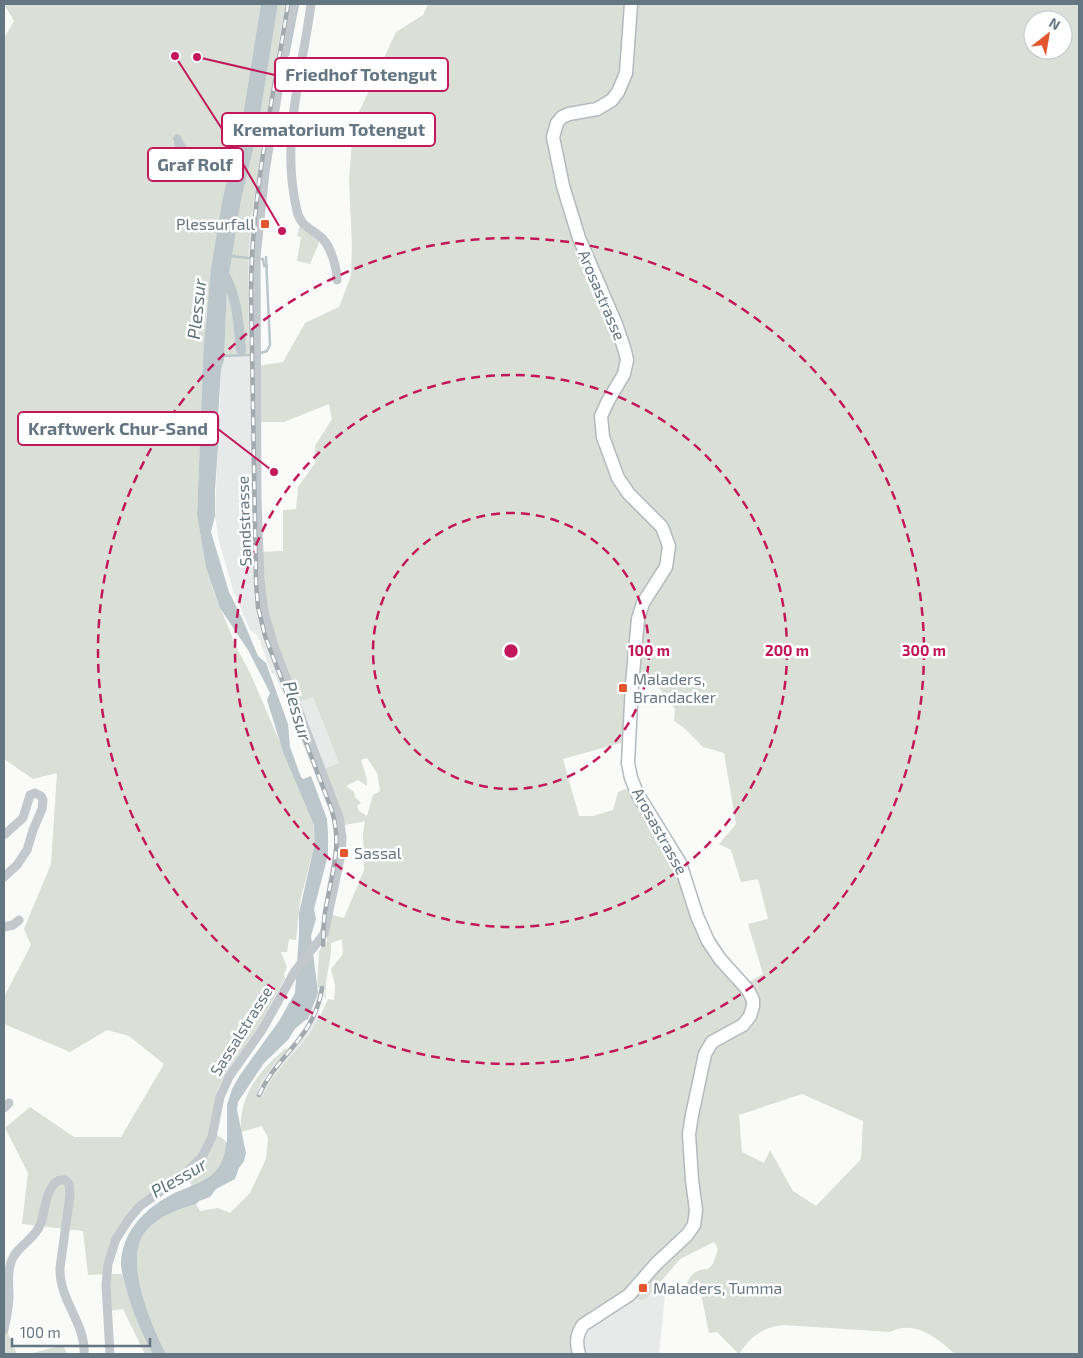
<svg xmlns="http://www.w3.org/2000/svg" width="1083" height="1358" font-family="'Exo 2',sans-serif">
<rect width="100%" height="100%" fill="#fafaf8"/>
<path fill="#e8e9e9" d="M 285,4 L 292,4 L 258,222 L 260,580 L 313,697 L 339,763 L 322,770 L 341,826 L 331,888 L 327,887 L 334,847 L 334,827 L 331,815 L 275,674 L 272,674 L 260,642 L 261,640 L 259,640 L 257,635 L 250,630 L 234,593 L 219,542 L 215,516 L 221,370 L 224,356 L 249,355 L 248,262 L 252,212 Z
M 319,987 L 326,988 L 326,998 L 323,998 L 318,1014 L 320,1016 L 316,1024 L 307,1038 L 275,1074 L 262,1097 L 255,1094 L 269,1069 L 295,1041 L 305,1027 L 315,1004 Z
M 655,1289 L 665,1295 L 659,1354 L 579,1354 L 578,1335 L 625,1299 L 649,1296 Z"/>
<path fill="#dadfd7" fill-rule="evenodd" d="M 4,4 L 261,4 L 242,121 L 223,196 L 206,315 L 197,515 L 206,568 L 215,595 L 236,646 L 251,675 L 312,817 L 315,832 L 315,842 L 300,902 L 296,940 L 289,939 L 287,952 L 281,952 L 287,967 L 284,974 L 285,978 L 258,1028 L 225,1075 L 218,1089 L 216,1096 L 213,1132 L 227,1142 L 226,1143 C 224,1169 214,1176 192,1186 L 185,1175 L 158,1192 L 124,1225 L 107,1274 L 122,1274 L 138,1324 L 153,1354 L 145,1354 L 123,1309 L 108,1311 L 106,1274 L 88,1275 L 83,1231 L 22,1224 L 28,1173 L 5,1128 L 30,1107 L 74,1137 L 121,1137 L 164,1064 L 129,1036 L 107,1030 L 70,1052 L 4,1024 L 4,997 L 31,945 L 24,929 L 51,864 L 57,773 L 33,779 L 4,759 L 4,38 L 14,21 ZM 182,139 L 191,159 L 187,169 C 177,166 176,150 173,140 Z
M 278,4 L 285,4 L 252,212 L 248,262 L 249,355 L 224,356 L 227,288 L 241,200 L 257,134 Z
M 428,4 L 1079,4 L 1079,1354 L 955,1354 C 937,1338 915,1319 890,1332 L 784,1325 C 764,1326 749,1338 739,1354 L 717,1332 L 709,1333 L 701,1294 L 687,1283 C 692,1273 697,1269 708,1269 L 713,1264 L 718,1249 L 714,1242 L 680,1259 L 647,1298 L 641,1300 L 634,1298 L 586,1323 L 579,1354 L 166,1354 C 152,1326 122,1259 146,1231 C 160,1215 177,1210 196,1204 L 200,1211 L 218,1208 L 230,1213 L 250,1193 L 266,1159 L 268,1138 L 262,1126 L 241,1132 C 238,1096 260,1070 286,1048 L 287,1050 C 274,1063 263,1076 256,1094 L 262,1097 C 272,1074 289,1059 305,1040 C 314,1028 322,1013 328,999 L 334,1000 L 335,985 L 331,969 L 343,954 L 342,939 L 331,943 C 332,958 326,973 326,988 L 317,987 L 319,951 L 327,941 L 328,914 L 344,918 L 364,870 L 363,833 L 365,821 L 341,826 L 322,770 L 339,763 L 313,697 L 296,703 L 268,627 L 259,552 L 283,551 L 283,510 L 296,509 L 298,487 L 315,463 L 315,446 L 332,419 L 329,404 L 284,422 L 257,422 L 257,366 L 283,362 L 305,323 L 339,307 L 351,276 L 352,246 L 349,181 L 353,125 L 396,32 L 423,15 ZM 1033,20 L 1063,20 L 1063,50 L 1033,50 ZM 656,684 L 675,709 L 674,721 L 683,727 L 703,747 L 724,753 L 736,824 L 719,844 L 731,850 L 741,882 L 758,879 L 768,919 L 748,924 L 763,974 L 744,985 L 697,916 L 672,846 L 634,786 L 618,792 L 613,810 L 593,816 L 579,816 L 563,759 L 628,741 L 632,687 ZM 367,758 L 377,773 L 380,791 L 373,795 L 367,816 L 359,811 L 357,806 L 361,803 L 355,797 L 354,792 L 346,786 L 358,780 L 367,786 L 367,779 L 361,760 ZM 802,1094 L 863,1121 L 861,1159 L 816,1206 L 793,1191 L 770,1150 L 764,1163 L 742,1152 L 739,1115 Z
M 301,221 L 321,238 L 310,264 L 297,261 L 301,237 L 297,236 Z
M 4,1324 L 17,1354 L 4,1354 Z
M 63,1345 L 67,1354 L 29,1354 Z"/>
<path fill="#bbc7cb" d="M 261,4 L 278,4 L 257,134 L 241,200 L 227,288 L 224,360 L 221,370 L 218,417 L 220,419 L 215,490 L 215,516 L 211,532 L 229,592 L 242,618 L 258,656 L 266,663 L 288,724 L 290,747 L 301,777 L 303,779 L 311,776 L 327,819 L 328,833 L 328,855 L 314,909 L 316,919 L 311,936 L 318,993 L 308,1019 L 304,1021 L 295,1029 L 288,1040 L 264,1063 L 238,1102 L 237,1110 L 246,1153 L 244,1161 L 239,1168 L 235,1179 L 216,1189 L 210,1197 L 199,1201 L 196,1204 C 177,1210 160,1215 146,1231 C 122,1259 152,1326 166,1354 L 153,1354 C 143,1336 135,1318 129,1298 C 126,1287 122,1276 121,1265 C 121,1234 143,1210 169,1196 C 196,1181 223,1182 226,1143 L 227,1142 L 227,1105 L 232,1089 L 240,1075 L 279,1021 L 295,993 L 299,934 L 299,913 L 315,842 L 314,825 L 283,752 L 267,700 L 270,693 L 248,650 L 220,608 L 206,568 L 197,515 L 204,343 L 211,269 L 223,196 L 242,121 Z
M 176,134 L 180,135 C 185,146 197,159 187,169 C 177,166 175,148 173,138 Z"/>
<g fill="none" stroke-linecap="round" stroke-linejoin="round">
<path stroke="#bbc7cb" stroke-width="2.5" d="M 288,55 L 298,4
M 231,256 L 249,258
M 260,259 L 263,259 L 264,266 L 267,266
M 261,353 L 267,351 L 270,345 L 266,257
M 221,356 L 249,355"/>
<path stroke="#bbc7cb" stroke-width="10" d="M 223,271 C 238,300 238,319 241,350"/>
<defs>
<path id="secondary" d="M 579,1354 C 576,1343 576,1335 583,1325 L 629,1295 L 656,1264 L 687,1235 L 694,1225 L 696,1210 L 692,1180 L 689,1134 L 692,1115 L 705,1054 L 712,1042 L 743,1025 L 750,1016 L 753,1006 L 753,1000 L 748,990 L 720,959 L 708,941 L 697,916 L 680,863 L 638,795 L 631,778 L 628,763 L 632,684 L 638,619 L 643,603 L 666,567 L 669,546 L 662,527 L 629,494 L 618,478 L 603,437 L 601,416 L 608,401 L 624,374 L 627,360 L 625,351 L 616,324 L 579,238 L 563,186 L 553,137 L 557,123 L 562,117 L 569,114 L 597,109 L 612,100 L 618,92 L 626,73 L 631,4"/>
</defs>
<use href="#secondary" stroke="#b3babf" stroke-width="15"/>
<path stroke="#c3c8cc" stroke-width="9" d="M 311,4 C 302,74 280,139 297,211 C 300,226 312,229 322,238 C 331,247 337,268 337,280
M 4,835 L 23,818 L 30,795 L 35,793 L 41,796 L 43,800 L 42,809 L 33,830 L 27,850 L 17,865 L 4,877
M 4,927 L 13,925 L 19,920
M 4,1108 L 9,1103
M 4,1330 C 6,1319 9,1308 9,1296 C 9,1285 7,1272 11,1262 C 17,1245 35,1240 41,1223 C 45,1210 47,1177 65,1180 L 69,1184 L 70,1195 L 60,1268 C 59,1301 86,1323 84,1354
M 110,1354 L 106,1285 L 108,1264 L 116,1239 L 129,1219 L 140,1206 L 185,1174 L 202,1157 L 212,1137 L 220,1097 L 229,1077 L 262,1030 L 295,971 L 324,934 L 341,854 L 342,837 L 339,817 L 274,646 L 264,612 L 260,580 L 257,499 L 256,257 L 265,172 L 292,4"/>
<use href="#secondary" stroke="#fff" stroke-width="12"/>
<defs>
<path id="rail" d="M 288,4 C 273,100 251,196 251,294 L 256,582 L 258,607 L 265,636 L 331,808 C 343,844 332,871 326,907 C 323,919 324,932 323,945
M 259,1095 C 278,1053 314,1039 322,988"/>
</defs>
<use href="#rail" stroke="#a2aab0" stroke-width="4.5"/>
<use href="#rail" stroke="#fff" stroke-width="2.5" stroke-dasharray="8" stroke-linecap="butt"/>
</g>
<g fill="none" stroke="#c2185b" stroke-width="2.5" stroke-dasharray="9 6">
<circle cx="511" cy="651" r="138"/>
<circle cx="511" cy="651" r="276"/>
<circle cx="511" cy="651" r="413"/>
</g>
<g fill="#e4572e" stroke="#fff" stroke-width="2">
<rect x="260" y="219" width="10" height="10" rx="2.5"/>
<rect x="618" y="683" width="10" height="10" rx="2.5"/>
<rect x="339" y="848" width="10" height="10" rx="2.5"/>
<rect x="638" y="1283" width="10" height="10" rx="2.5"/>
</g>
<g text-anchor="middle" stroke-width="5" stroke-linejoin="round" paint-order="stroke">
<g font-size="16" fill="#657683" stroke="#fff" text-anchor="start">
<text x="255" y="230" text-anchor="end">Plessurfall</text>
<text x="633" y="685">Maladers,<tspan x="633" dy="18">Brandacker</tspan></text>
<text x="354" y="859">Sassal</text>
<text x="653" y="1294">Maladers, Tumma</text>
</g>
<g font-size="16" fill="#657683" stroke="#fff">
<text transform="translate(602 295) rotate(67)" y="6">Arosastrasse</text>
<text transform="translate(244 521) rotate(-92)" y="6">Sandstrasse</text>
<text transform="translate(660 831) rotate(61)" y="6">Arosastrasse</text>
<text transform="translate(241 1031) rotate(-58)" y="6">Sassalstrasse</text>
</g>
<g font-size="18" font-style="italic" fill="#60757c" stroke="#fff">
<text transform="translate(197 309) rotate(-84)" y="6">Plessur</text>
<text transform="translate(297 711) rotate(74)" y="6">Plessur</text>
<text transform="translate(179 1178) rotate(-30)" y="6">Plessur</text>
</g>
</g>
<circle cx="511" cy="651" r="8" fill="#c2185b" stroke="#fff" stroke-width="2.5"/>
<g font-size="15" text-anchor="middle" font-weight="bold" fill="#c2185b" stroke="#fff" stroke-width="5" stroke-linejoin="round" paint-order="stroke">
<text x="649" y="656">100 m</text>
<text x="787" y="656">200 m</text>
<text x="924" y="656">300 m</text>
</g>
<path fill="none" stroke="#c2185b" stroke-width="2" d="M197 57L275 75M175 56L222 129M282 231L243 164M274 472L218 429"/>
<g fill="#c2185b" stroke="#fff" stroke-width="2">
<circle cx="197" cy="57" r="5"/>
<circle cx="175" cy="56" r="5"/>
<circle cx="282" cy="231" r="5"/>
<circle cx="274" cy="472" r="5"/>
</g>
<g fill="#fff" stroke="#c2185b" stroke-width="2">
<rect x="275" y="58" width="173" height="33" rx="5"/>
<rect x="222" y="113" width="213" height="33" rx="5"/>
<rect x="148" y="148" width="95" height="33" rx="5"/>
<rect x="18" y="412" width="200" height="33" rx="5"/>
</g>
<g font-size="18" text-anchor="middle" font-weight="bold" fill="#657683">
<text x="361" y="81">Friedhof Totengut</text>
<text x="329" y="136">Krematorium Totengut</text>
<text x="195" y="171">Graf Rolf</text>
<text x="118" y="435">Kraftwerk Chur-Sand</text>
</g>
<rect width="1083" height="1358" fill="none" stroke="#657683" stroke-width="10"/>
<g transform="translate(1048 35) rotate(31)"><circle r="24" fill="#ffffff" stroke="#c1c8cd"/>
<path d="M0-4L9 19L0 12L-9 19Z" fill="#e4572e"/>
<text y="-8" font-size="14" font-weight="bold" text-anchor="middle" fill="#657683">N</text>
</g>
<path d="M12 1338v8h138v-8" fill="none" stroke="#657683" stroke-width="2.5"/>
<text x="20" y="1338" font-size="15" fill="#657683" stroke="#ffffff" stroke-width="4" paint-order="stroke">100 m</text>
</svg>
